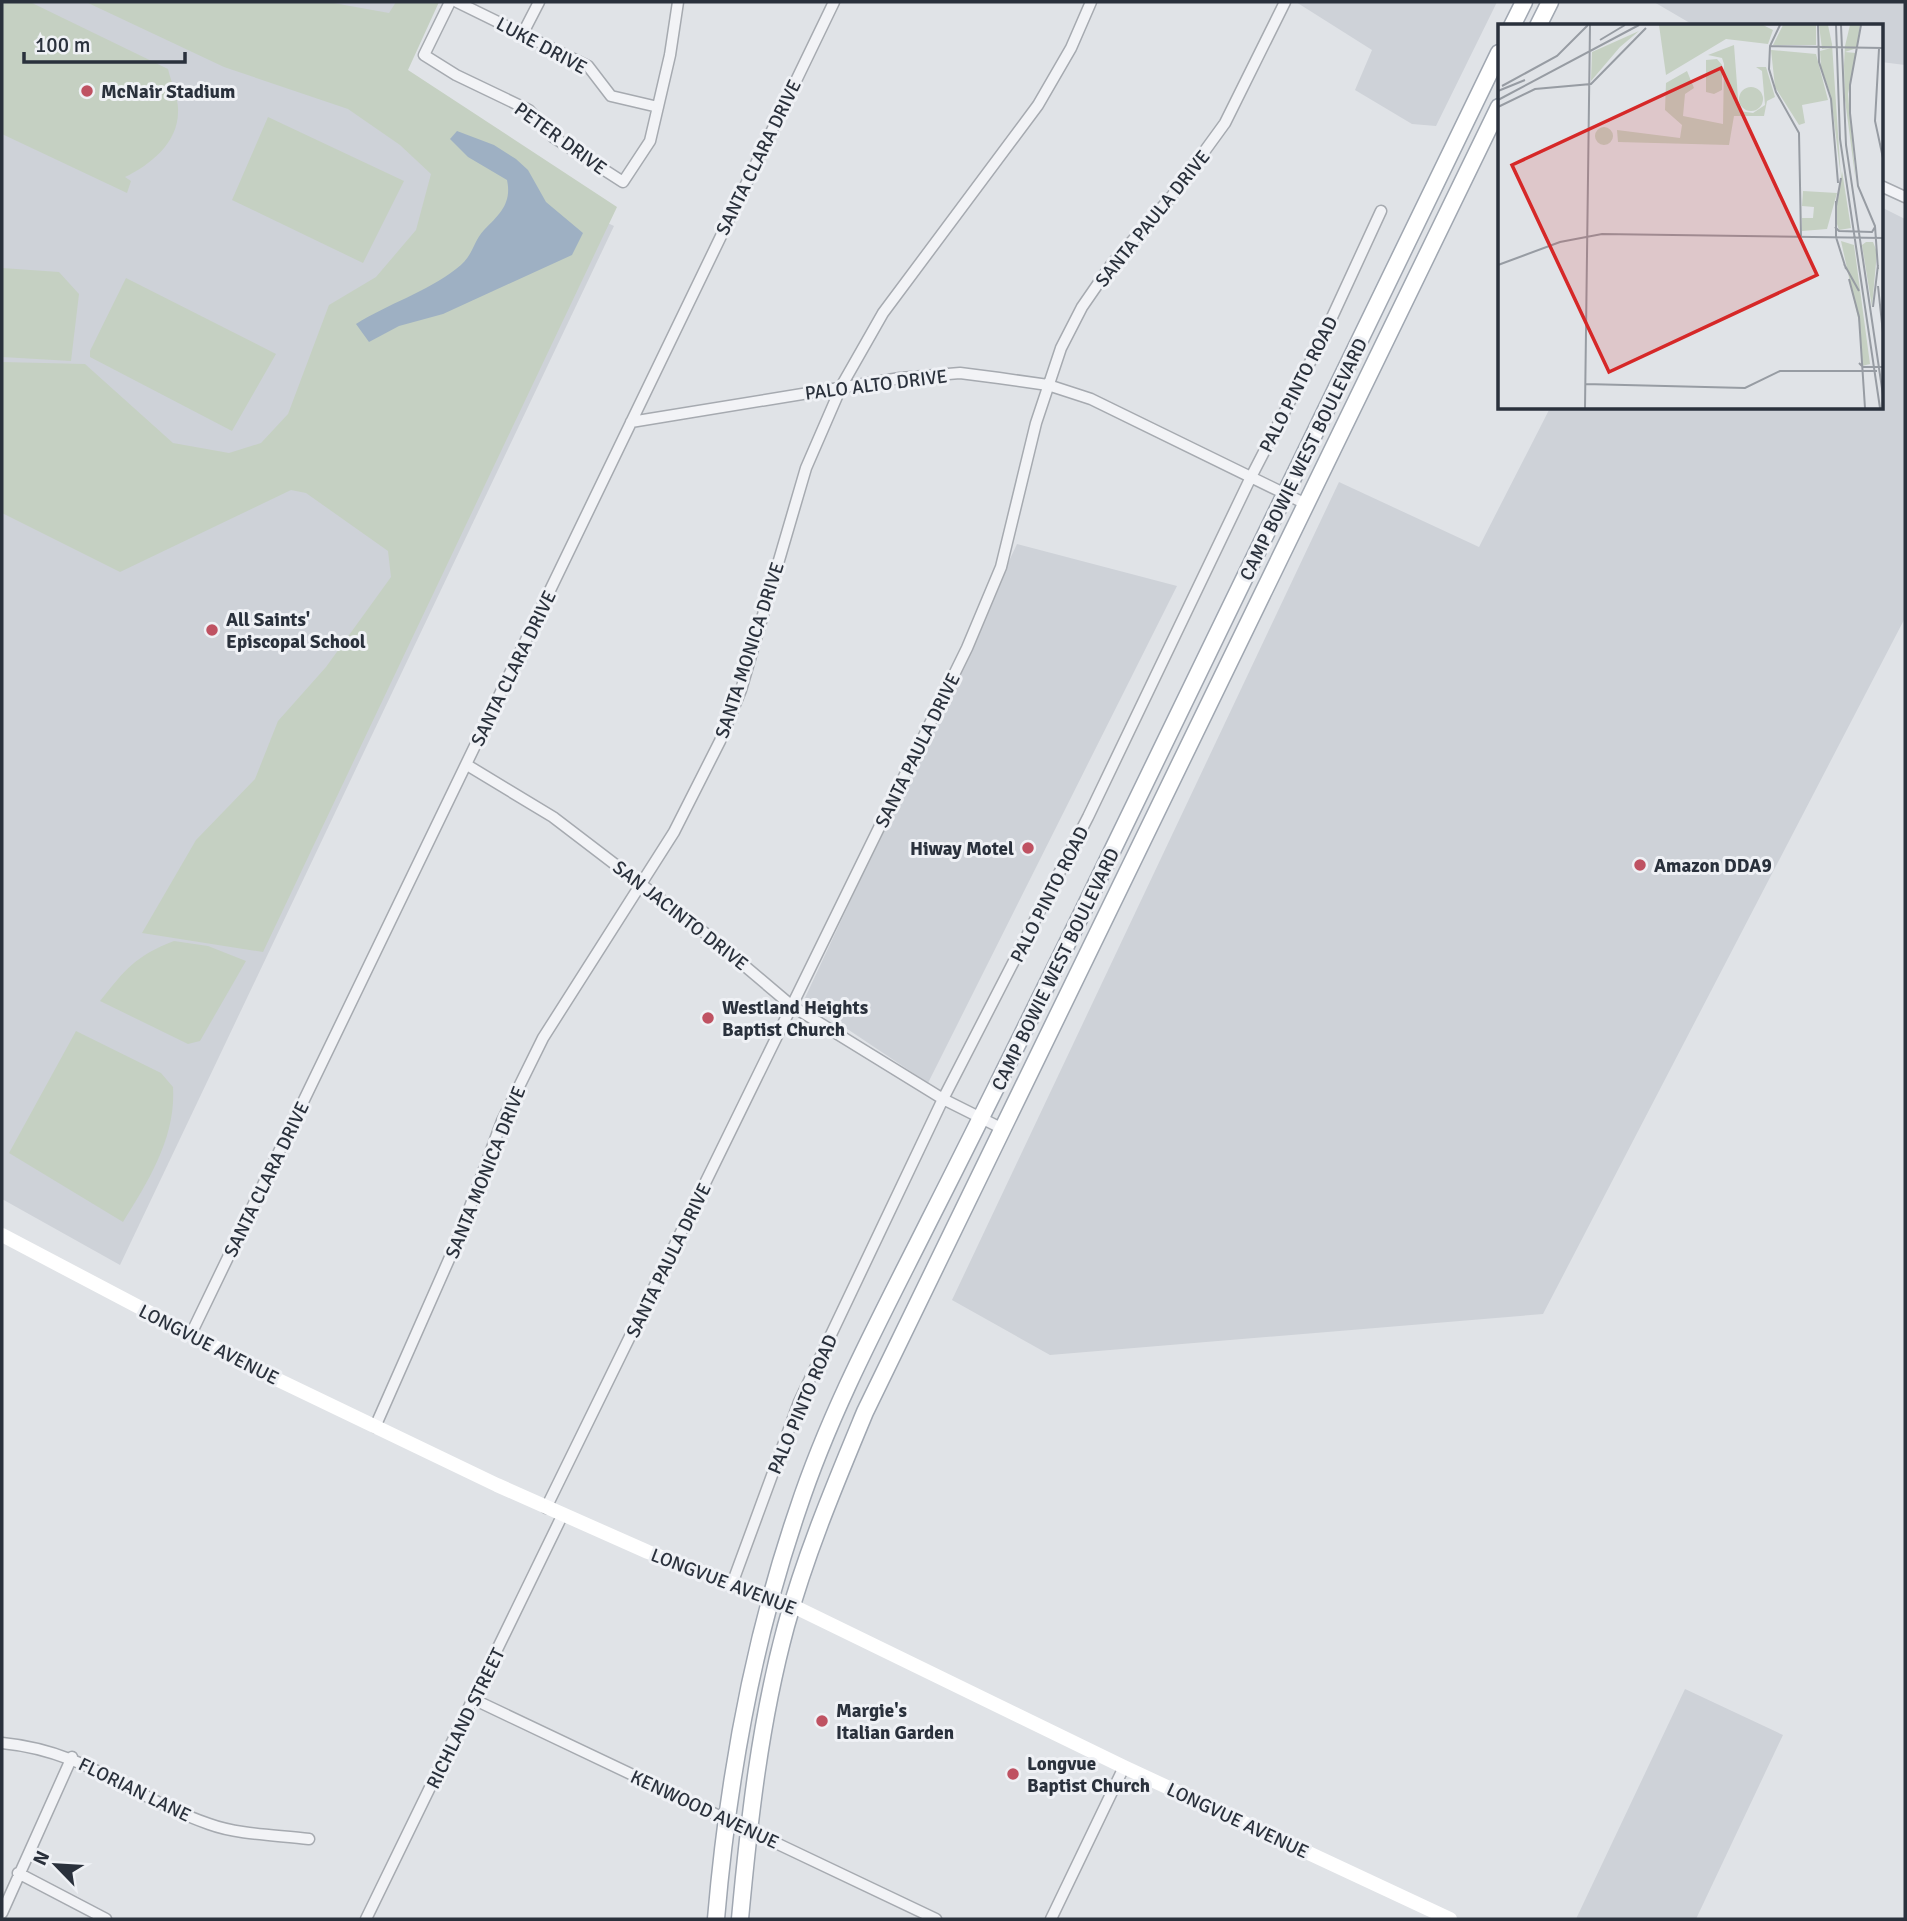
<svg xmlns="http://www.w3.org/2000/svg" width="1907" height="1921" font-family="Signika,sans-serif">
<rect width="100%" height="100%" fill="#e0e3e7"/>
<path fill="#ced2d8" d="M 2,2 L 436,2 L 382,117 L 614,226 L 120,1265 L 2,1199 Z
M 1296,2 L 1497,2 L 1436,126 L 1412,124 L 1355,90 L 1372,50 Z
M 1654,2 L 1905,2 L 1905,65 L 1881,62 L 1881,26 L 1695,26 Z
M 1881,207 L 1905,219 L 1905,618 L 1543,1314 L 1050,1355 L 952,1300 L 1339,482 L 1479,547 L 1550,408 L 1881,408 Z
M 1017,544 L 1177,586 L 928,1083 L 804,1000 Z
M 1685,1689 L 1783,1735 L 1696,1919 L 1576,1919 Z"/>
<path fill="#c5d0c2" d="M 2,2 L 30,2 L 168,69 C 171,82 179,99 178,112 C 178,143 150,165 125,177 L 131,181 L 127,193 L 2,134 Z
M 86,2 L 328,2 L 389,13 L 396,2 L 439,2 L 408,70 L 617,207 L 263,952 L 142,933 L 196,840 L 255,779 L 278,721 L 326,667 L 391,577 L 388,551 L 306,493 L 291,490 L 120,572 L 2,513 L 2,362 L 85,364 L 173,443 L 229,453 L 261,443 L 288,414 L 329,305 L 376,277 L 416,230 L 431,174 L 400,145 L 348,109 L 224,67 Z
M 268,117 L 404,181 L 363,263 L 232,200 Z
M 2,268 L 59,272 L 79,294 L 71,361 L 2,357 Z
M 126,278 L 276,354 L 232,431 L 90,357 L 90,351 Z
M 174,941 L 208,946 L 246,961 L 200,1041 L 188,1044 L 100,1001 C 125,970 135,956 174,941 Z
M 76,1031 L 161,1073 L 173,1087 C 176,1137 149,1180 123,1222 L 9,1153 Z"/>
<path fill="#9eb0c3" d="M 457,131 L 494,145 L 516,159 L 528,170 L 546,202 L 583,233 L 572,255 L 443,314 L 399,326 L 369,342 L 356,324 C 388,304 426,292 456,269 C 474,256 472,243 484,230 C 500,214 512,203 507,180 L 468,157 L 450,139 Z"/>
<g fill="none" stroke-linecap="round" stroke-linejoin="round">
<defs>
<path id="street" d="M 450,2 L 424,55 L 456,75 L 529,110 L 553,137 L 623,182 L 650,141 L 670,55 L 678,2
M 457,2 L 588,66 L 611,96 L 658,107
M 523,33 L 539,2
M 1881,186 L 1905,197
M 631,422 L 900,378 L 960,373 L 999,378 L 1048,385 L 1091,399 L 1306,504
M 467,765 L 553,817 L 714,940 L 792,1006 L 943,1099 L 1003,1129
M 191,1334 L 834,2
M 375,1427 L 458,1239 L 502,1121 L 543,1038 L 674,832 L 720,741 L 741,690 L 806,468 L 842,385 L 883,313 L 1038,105 L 1071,48 L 1091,2
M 546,1508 L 967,648 L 1001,567 L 1036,423 L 1061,348 L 1082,307 L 1111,265 L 1172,196 L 1225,123 L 1285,2
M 732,1584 L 799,1402 L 943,1099 L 1088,817 L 1250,479 L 1322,339 L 1381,211
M 475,1700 L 936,1919
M 2,1743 C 87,1751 133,1798 209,1824 C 239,1835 278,1835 309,1839
M 18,1873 L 106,1919
M 2,1913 L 72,1757
M 366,1919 L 562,1516
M 1051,1919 L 1124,1767"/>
<path id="primary" d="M 1512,26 L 1524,2
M 1538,26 L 1550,2
M 716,1919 C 728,1778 752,1643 798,1509 C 831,1409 882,1315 929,1221 C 982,1117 1033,1013 1084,909 C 1224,624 1361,338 1499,53
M 740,1919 C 749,1821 760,1722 786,1626 C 806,1553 836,1482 865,1412 L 1499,107"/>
</defs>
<use href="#street" stroke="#a6aab0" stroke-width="13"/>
<use href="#primary" stroke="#a0a7b1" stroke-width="19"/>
<use href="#street" stroke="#f2f3f6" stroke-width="10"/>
<path stroke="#fff" stroke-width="14" d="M 2,1235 L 272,1377 L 497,1485 L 648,1552 L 793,1606 L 1124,1767 L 1450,1919"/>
<use href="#primary" stroke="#fff" stroke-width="16"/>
</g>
<g fill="#bf5262" stroke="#eff1f5" stroke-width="2.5">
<circle cx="87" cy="91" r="7"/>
<circle cx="212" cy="630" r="7"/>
<circle cx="1028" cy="848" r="7"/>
<circle cx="1640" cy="865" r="7"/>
<circle cx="708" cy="1018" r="7"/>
<circle cx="822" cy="1721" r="7"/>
<circle cx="1013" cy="1774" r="7"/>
</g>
<g text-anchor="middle" stroke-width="6" stroke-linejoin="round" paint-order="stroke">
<g font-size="19" fill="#2a313c" stroke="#eff1f5">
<text transform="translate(542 45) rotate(28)" y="7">LUKE DRIVE</text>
<text transform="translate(561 138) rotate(36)" y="7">PETER DRIVE</text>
<text transform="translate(758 157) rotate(-64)" y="7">SANTA CLARA DRIVE</text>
<text transform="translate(1152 218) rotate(-51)" y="7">SANTA PAULA DRIVE</text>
<text transform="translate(876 384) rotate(-7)" y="7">PALO ALTO DRIVE</text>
<text transform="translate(1298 384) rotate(-63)" y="7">PALO PINTO ROAD</text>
<text transform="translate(1303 459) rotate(-64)" y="7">CAMP BOWIE WEST BOULEVARD</text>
<text transform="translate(749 650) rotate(-72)" y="7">SANTA MONICA DRIVE</text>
<text transform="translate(513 668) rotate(-64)" y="7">SANTA CLARA DRIVE</text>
<text transform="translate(917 750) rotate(-64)" y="7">SANTA PAULA DRIVE</text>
<text transform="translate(1049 894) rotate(-63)" y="7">PALO PINTO ROAD</text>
<text transform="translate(681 915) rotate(38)" y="7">SAN JACINTO DRIVE</text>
<text transform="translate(1055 969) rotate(-64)" y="7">CAMP BOWIE WEST BOULEVARD</text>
<text transform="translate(485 1172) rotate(-68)" y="7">SANTA MONICA DRIVE</text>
<text transform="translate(266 1179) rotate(-64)" y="7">SANTA CLARA DRIVE</text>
<text transform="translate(668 1260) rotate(-64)" y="7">SANTA PAULA DRIVE</text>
<text transform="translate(209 1344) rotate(27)" y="7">LONGVUE AVENUE</text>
<text transform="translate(802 1404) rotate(-67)" y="7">PALO PINTO ROAD</text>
<text transform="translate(724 1581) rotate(21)" y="7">LONGVUE AVENUE</text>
<text transform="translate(465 1718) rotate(-64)" y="7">RICHLAND STREET</text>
<text transform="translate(135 1789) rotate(26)" y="7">FLORIAN LANE</text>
<text transform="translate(705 1809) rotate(25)" y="7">KENWOOD AVENUE</text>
<text transform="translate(1238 1820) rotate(25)" y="7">LONGVUE AVENUE</text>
</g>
<g font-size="19" font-weight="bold" fill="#2a313c" stroke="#eff1f5" text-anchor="start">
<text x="101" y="98">McNair Stadium</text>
<text x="226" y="626">All Saints'<tspan x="226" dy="22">Episcopal School</tspan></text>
<text x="1014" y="855" text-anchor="end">Hiway Motel</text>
<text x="1654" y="872">Amazon DDA9</text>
<text x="722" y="1014">Westland Heights<tspan x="722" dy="22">Baptist Church</tspan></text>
<text x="836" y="1717">Margie's<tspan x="836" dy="22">Italian Garden</tspan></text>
<text x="1027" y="1770">Longvue<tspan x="1027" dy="22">Baptist Church</tspan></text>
</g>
</g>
<g transform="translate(1498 24)">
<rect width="385" height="385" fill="#e0e3e7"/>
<path d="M 161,1 L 265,1 L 275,6 L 270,20 L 228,15 L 168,51 ZM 285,1 L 318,1 L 318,21 L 275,21 ZM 321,1 L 330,1 L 334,20 L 343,154 L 333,72 L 323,43 L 322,27 L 333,24 L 324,25 ZM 352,1 L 362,1 L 359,24 L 347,28 L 358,29 L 350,70 L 358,159 L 347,76 L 346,41 L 347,22 ZM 141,7 L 122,23 L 93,57 L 94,28 ZM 236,21 L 241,87 L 255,89 L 267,81 L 264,47 L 258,43 L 268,43 L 277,73 L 269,77 L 266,92 L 236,92 L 231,121 L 120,118 L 119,106 L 182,114 L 184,101 L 167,86 L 168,59 L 189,47 L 196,64 L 187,70 L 185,92 L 225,100 L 226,40 L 224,34 L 210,31 ZM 273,26 L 318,30 L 330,76 L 304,81 L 307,99 L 301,101 L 277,63 ZM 219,35 L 224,41 L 224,66 L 216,70 L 208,68 L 208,36 ZM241 75a12 12 0 1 1 24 0a12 12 0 1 1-24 0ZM97 112a9 9 0 1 1 18 0a9 9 0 1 1-18 0ZM 344,147 L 353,204 L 341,206 L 337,194 ZM 305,167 L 339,169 L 329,205 L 304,207 L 304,194 L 315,194 L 316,183 L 304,182 ZM 343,217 L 356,221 L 372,340 L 364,342 L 362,303 ZM 368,218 L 375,218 L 379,228 L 374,283 L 364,221 Z" fill="#c5d0c2"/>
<path fill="none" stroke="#979ca3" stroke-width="2" d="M 282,1 L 272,22 L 271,45 L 278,68 L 301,109 L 303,212M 320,1 L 321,38 L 333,75 L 340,159M 338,1 L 342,115 L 382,384M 343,1 L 348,121 L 385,371M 363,1 L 352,61 L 352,89 L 360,162 L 377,202 L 380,245M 102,16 L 127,1M 272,22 L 385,24M 381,25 L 377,97 L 385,134M 4,62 L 59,32 L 90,1M 0,67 L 27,56M 0,76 L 141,1M 0,83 L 37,65 L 93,60 L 148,4M 338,177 L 338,213 L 348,245M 338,182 L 343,154M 337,203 L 341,207 L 374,208 L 377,203M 346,240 L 361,267M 0,241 L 62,218 L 104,210 L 385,214M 351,255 L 361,293 L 367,384M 380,262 L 385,309M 375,283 L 380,241M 361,339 L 365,343 L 385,343M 87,360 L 247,364 L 282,347 L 379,347M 87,384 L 92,1"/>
<path fill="#d62828" fill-opacity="0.15" stroke="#d62828" stroke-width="3.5" d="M 223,44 L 319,251 L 111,348 L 14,141 Z"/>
<rect width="385" height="385" fill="none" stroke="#2a313c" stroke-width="3.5"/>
</g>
<rect width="1907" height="1921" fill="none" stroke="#2a313c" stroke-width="7"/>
<g transform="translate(56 1865) rotate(295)" stroke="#eff1f5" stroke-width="5" paint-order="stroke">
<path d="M0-5L12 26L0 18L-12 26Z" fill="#2a313c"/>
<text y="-10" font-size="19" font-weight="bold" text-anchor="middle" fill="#2a313c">N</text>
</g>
<path d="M24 52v10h161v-10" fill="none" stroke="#2a313c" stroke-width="3.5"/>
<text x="35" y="52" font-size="21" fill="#2a313c" stroke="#eff1f5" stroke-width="5" paint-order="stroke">100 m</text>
</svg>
